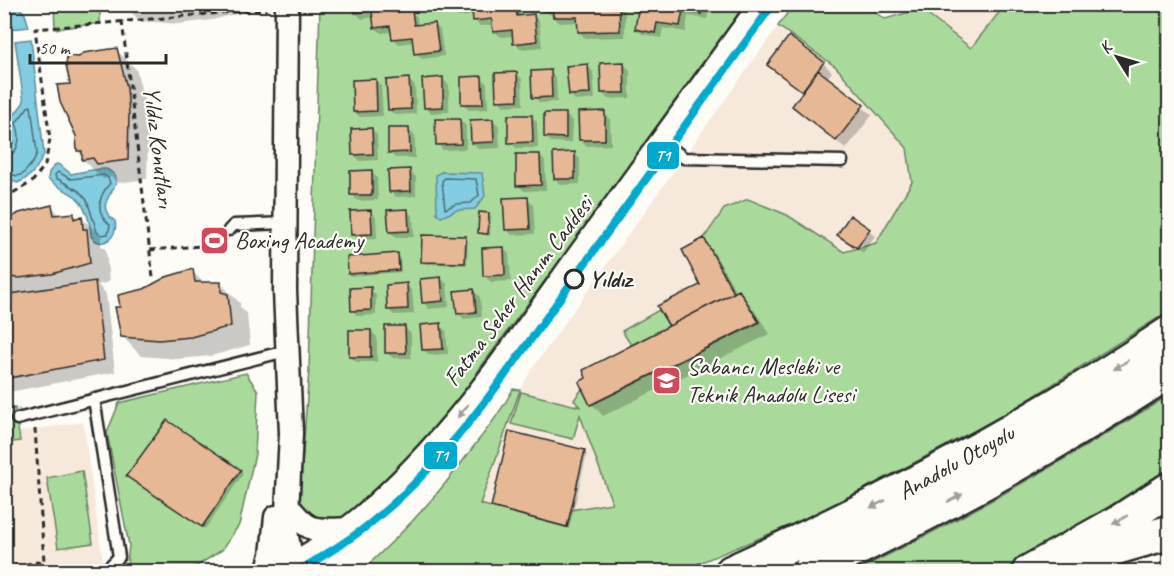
<svg xmlns="http://www.w3.org/2000/svg" width="1174" height="576" font-family="Caveat,sans-serif">
<rect width="100%" height="100%" fill="#fdfcf7"/>
<filter id="ink" filterUnits="userSpaceOnUse"><feTurbulence type="fractalNoise" baseFrequency=".0167" numOctaves="2"/><feDisplacementMap in="SourceGraphic" scale="12" xChannelSelector="R" yChannelSelector="G"/><feConvolveMatrix kernelMatrix="1 2 1 2 8 2 1 2 1" color-interpolation-filters="sRGB"/></filter>
<g filter="url(#ink)">
<path fill="#f6e8da" d="M 915,5 L 1005,5 L 971,48 Z
M 778,26 L 836,67 L 907,148 L 912,182 L 875,243 L 844,252 L 787,215 L 848,445 L 561,571 L 479,504 L 520,390 L 532,369 Z
M 83,422 L 103,562 L 59,571 L 5,572 L 5,443 L 20,441 L 19,432 Z"/>
<path fill="#a9da9b" stroke="#6a8263" stroke-width="1.5" d="M 54,5 L 100,5 L 100,23 L 55,29 Z
M 320,5 L 749,5 L 480,368 L 443,433 L 346,529 L 298,519 L 309,370 Z
M 793,5 L 864,5 L 885,19 L 920,9 L 971,48 L 1005,5 L 1169,5 L 1169,311 L 1009,412 L 897,472 L 803,520 L 680,571 L 360,572 C 403,534 440,493 474,446 C 488,428 502,410 513,389 L 520,390 L 480,504 L 567,527 L 571,510 L 612,503 L 580,415 L 573,439 L 511,424 L 521,392 L 580,407 L 574,400 L 582,389 L 591,405 L 759,323 L 739,291 L 734,293 L 704,238 L 724,209 L 748,199 L 787,215 L 844,252 L 876,243 L 912,182 L 907,148 L 836,67 L 778,26 Z
M 659,310 L 669,326 L 631,345 L 622,331 Z
M 246,373 L 258,391 L 255,454 L 239,525 L 222,550 L 189,571 L 120,571 L 127,565 L 129,545 L 107,433 L 119,403 Z
M 1169,395 L 1169,475 L 1017,571 L 853,572 C 964,519 1066,460 1169,395 Z
M 15,408 L 20,441 L 5,443 L 5,411 Z
M 82,471 L 93,543 L 58,548 L 47,478 Z"/>
<path fill="#82cde2" stroke="#5f8c99" stroke-width="1.5" d="M 17,5 L 25,14 L 29,27 L 11,29 L 5,23 L 5,11 L 7,7 Z
M 31,39 L 44,154 C 38,167 31,178 17,183 L 5,177 L 5,154 L 14,142 L 9,138 L 13,131 L 6,126 L 24,102 L 15,41 Z
M 56,164 L 60,165 L 71,174 C 81,172 96,168 106,169 C 108,169 112,173 114,174 C 125,189 89,202 115,221 C 119,237 101,251 91,236 C 91,234 90,228 90,226 C 88,216 84,204 76,197 C 67,190 56,187 48,179 L 49,172 Z
M 441,172 L 482,173 L 485,196 L 475,209 L 457,210 L 441,217 L 437,213 L 436,175 Z"/>
<path fill="#0003" d="M 123,4 L 247,4 L 248,11 L 212,20 L 179,24 L 140,21 Z
M 355,4 L 396,4 L 399,8 L 399,13 L 411,11 L 417,17 L 418,26 L 434,24 L 440,30 L 444,56 L 422,59 L 416,53 L 414,42 L 399,44 L 393,38 L 393,32 L 381,33 L 375,27 L 374,17 L 362,19 L 356,13 Z
M 515,4 L 521,10 L 522,17 L 533,15 L 539,21 L 542,47 L 521,49 L 515,43 L 514,36 L 501,37 L 495,32 L 494,25 L 480,26 L 474,20 L 474,15 L 458,17 L 452,11 Z
M 640,4 L 709,4 L 707,19 L 688,16 L 686,32 L 663,28 L 661,38 L 642,34 L 636,29 Z
M 619,5 L 625,11 L 625,37 L 585,38 L 579,32 L 579,22 L 560,23 L 545,10 Z
M 116,50 L 136,69 L 146,108 L 148,134 L 147,179 L 118,183 L 112,177 L 103,179 L 83,159 L 83,156 L 78,151 L 72,85 L 80,59 Z
M 823,63 L 832,72 L 827,78 L 872,115 L 846,149 L 794,106 L 803,92 L 769,65 Z
M 624,64 L 630,70 L 630,98 L 608,99 L 602,93 Z
M 588,66 L 593,72 L 595,99 L 576,101 L 570,95 Z
M 550,72 L 556,78 L 557,102 L 540,103 L 534,97 Z
M 516,73 L 522,79 L 523,105 L 504,106 L 498,100 Z
M 482,78 L 487,84 L 488,109 L 469,110 L 463,104 Z
M 443,79 L 449,85 L 449,112 L 431,113 L 425,107 Z
M 376,80 L 381,86 L 383,116 L 360,117 L 354,112 Z
M 409,80 L 415,86 L 416,114 L 395,115 L 389,110 Z
M 604,113 L 610,119 L 611,145 L 586,146 L 580,140 Z
M 566,115 L 572,121 L 571,143 L 551,142 L 545,137 Z
M 531,116 L 537,122 L 538,148 L 516,148 L 510,142 Z
M 460,120 L 466,126 L 466,149 L 443,150 L 437,144 Z
M 493,120 L 499,126 L 500,148 L 478,149 L 473,143 Z
M 372,129 L 377,135 L 378,160 L 360,161 L 354,155 Z
M 409,130 L 415,136 L 415,158 L 395,158 L 389,152 Z
M 574,153 L 580,159 L 580,184 L 561,185 L 555,179 Z
M 539,155 L 545,161 L 546,190 L 524,191 L 518,185 Z
M 410,171 L 416,177 L 416,196 L 396,197 L 390,191 Z
M 372,172 L 377,178 L 378,200 L 358,201 L 352,195 Z
M 527,198 L 533,204 L 535,234 L 512,235 L 506,229 Z
M 52,207 L 61,216 L 73,215 L 77,219 L 82,218 L 101,237 L 101,245 L 106,250 L 109,282 L 98,285 L 106,294 L 115,372 L 4,393 L 4,296 L 10,294 L 4,294 L 4,224 Z
M 370,211 L 376,217 L 377,239 L 358,240 L 352,234 Z
M 407,211 L 413,216 L 414,237 L 396,238 L 390,232 Z
M 489,214 L 491,217 L 490,236 L 482,235 L 479,232 Z
M 850,217 L 875,236 L 863,253 L 839,235 Z
M 465,238 L 468,240 L 467,265 L 425,264 L 423,261 Z
M 703,240 L 712,249 L 737,293 L 739,292 L 750,304 L 770,334 L 603,416 L 592,404 L 671,327 L 702,285 Z
M 504,249 L 509,254 L 511,281 L 491,282 L 485,276 Z
M 398,255 L 400,258 L 401,272 L 352,276 L 349,273 Z
M 192,271 L 205,284 L 220,283 L 240,303 L 240,307 L 247,314 L 250,345 L 211,356 L 179,359 L 141,356 L 122,336 L 122,308 L 145,290 Z
M 441,278 L 447,284 L 449,307 L 429,309 L 424,303 Z
M 407,285 L 412,291 L 414,314 L 394,315 L 388,309 Z
M 370,289 L 376,295 L 376,315 L 358,316 L 352,310 Z
M 474,291 L 480,297 L 482,317 L 464,319 L 458,313 Z
M 440,325 L 446,331 L 448,354 L 429,355 L 423,349 Z
M 405,328 L 411,334 L 411,358 L 393,358 L 387,353 Z
M 371,331 L 377,337 L 377,362 L 356,362 L 350,356 Z
M 19,408 L 22,411 L 23,416 L 18,414 L 17,409 Z
M 168,422 L 243,474 L 205,529 L 131,478 Z
M 584,452 L 587,454 L 569,529 L 496,509 L 493,506 Z"/>
<g fill="none" stroke-linecap="round" stroke-linejoin="round">
<path stroke="#4e6c74" stroke-width="1.5" d="M 4,157 C 21,154 21,135 16,123 L 28,107 L 31,106 L 37,153 L 34,161 L 23,174 L 17,176 L 4,172
M 58,172 L 71,179 L 104,175 L 108,178 L 110,183 C 98,197 95,212 110,225 L 108,234 L 101,235 L 97,232 L 87,200 L 79,191 L 56,178 L 55,175 Z
M 445,178 L 476,179 L 479,195 L 471,203 L 456,204 L 445,209 L 442,181 Z"/>
</g>
<path fill="#e6b896" stroke="#2b2b2b" stroke-width="1.5" d="M 354,4 L 394,4 L 395,12 L 412,10 L 414,25 L 435,23 L 439,51 L 414,54 L 412,37 L 392,39 L 390,26 L 374,28 L 372,11 L 355,13 Z
M 450,4 L 516,4 L 517,16 L 534,14 L 537,41 L 513,44 L 512,30 L 493,32 L 492,19 L 473,21 L 472,9 L 451,11 Z
M 543,4 L 619,4 L 620,31 L 578,32 L 577,17 L 553,17 L 553,11 L 543,11 Z
M 639,4 L 703,4 L 701,14 L 683,10 L 680,26 L 657,23 L 655,33 L 635,29 Z
M 789,36 L 824,62 L 802,91 L 767,65 Z
M 117,48 L 127,88 L 129,114 L 128,160 L 97,164 L 93,158 L 82,160 L 82,151 L 77,151 L 76,136 L 60,102 L 57,85 L 70,84 L 66,65 L 67,56 L 79,57 L 83,53 Z
M 624,62 L 625,93 L 601,93 L 600,63 Z
M 588,64 L 590,94 L 569,95 L 566,66 Z
M 551,70 L 552,97 L 532,98 L 531,71 Z
M 818,70 L 864,105 L 836,141 L 792,106 Z
M 517,72 L 518,100 L 496,101 L 495,73 Z
M 482,76 L 483,104 L 461,104 L 461,77 Z
M 443,77 L 443,107 L 424,108 L 422,79 Z
M 409,78 L 411,109 L 388,110 L 386,80 Z
M 376,79 L 377,111 L 353,112 L 352,80 Z
M 605,111 L 605,140 L 579,140 L 578,112 Z
M 544,113 L 566,113 L 566,138 L 544,137 Z
M 508,115 L 532,115 L 533,142 L 508,143 Z
M 435,119 L 460,119 L 461,144 L 436,145 Z
M 493,119 L 494,142 L 471,143 L 470,120 Z
M 372,128 L 373,154 L 352,155 L 351,129 Z
M 388,128 L 409,128 L 410,152 L 388,153 Z
M 575,152 L 575,179 L 554,179 L 553,153 Z
M 516,154 L 540,154 L 541,185 L 516,186 Z
M 410,169 L 411,191 L 389,192 L 388,170 Z
M 372,170 L 372,195 L 350,195 L 350,171 Z
M 528,197 L 530,229 L 505,230 L 503,198 Z
M 52,205 L 54,215 L 74,213 L 74,219 L 82,216 L 83,229 L 87,229 L 90,263 L 52,274 L 19,278 L 4,277 L 4,222 L 19,213 Z
M 408,209 L 409,231 L 389,232 L 387,210 Z
M 371,210 L 372,234 L 351,235 L 350,211 Z
M 479,212 L 489,213 L 488,234 L 478,233 Z
M 850,215 L 870,229 L 857,248 L 837,235 Z
M 422,235 L 466,236 L 465,263 L 421,262 Z
M 704,238 L 734,293 L 669,326 L 657,306 L 700,285 L 682,250 Z
M 504,247 L 505,275 L 483,276 L 482,248 Z
M 398,253 L 399,270 L 348,274 L 347,257 Z
M 193,269 L 195,282 L 221,282 L 221,292 L 228,294 L 231,326 L 191,337 L 159,340 L 121,337 L 115,307 L 120,307 L 118,295 L 144,289 L 166,277 Z
M 441,277 L 443,301 L 422,303 L 420,279 Z
M 95,281 L 104,360 L 4,379 L 4,295 Z
M 407,283 L 408,309 L 387,310 L 386,285 Z
M 371,287 L 371,310 L 351,311 L 350,288 Z
M 474,289 L 476,312 L 457,314 L 454,291 Z
M 739,290 L 759,322 L 590,405 L 579,382 L 586,378 L 583,370 Z
M 441,323 L 443,349 L 422,350 L 420,325 Z
M 385,326 L 405,326 L 406,353 L 385,353 Z
M 349,330 L 371,330 L 371,357 L 349,357 Z
M 167,420 L 241,470 L 202,527 L 126,476 Z
M 509,431 L 585,450 L 567,527 L 491,507 Z"/>
<g fill="none" stroke-linecap="round" stroke-linejoin="round">
<defs>
<path id="lane" d="M 662,141 L 684,158 L 842,161
M 229,230 L 234,225 L 286,223
M 94,399 L 119,557 L 104,572
M 17,419 L 286,351"/>
<path id="street" d="M 287,4 L 285,291 L 291,433 L 286,532 L 294,572
M 288,506 C 308,532 314,531 346,529
M 267,572 L 272,555 L 276,517
M 279,572 C 308,555 337,538 362,517 C 449,443 514,346 579,255 C 640,171 700,88 761,4"/>
<path id="primary" d="M 1084,561 L 1118,547 L 1170,532
M 1029,572 L 1119,522 L 1170,489"/>
<path id="highway" d="M 732,572 C 886,503 1030,427 1170,333
M 809,572 C 933,513 1054,446 1170,371"/>
</defs>
<use href="#lane" stroke="#2b2b2b" stroke-width="15"/>
<use href="#street" stroke="#2b2b2b" stroke-width="27"/>
<use href="#primary" stroke="#2b2b2b" stroke-width="38"/>
<use href="#highway" stroke="#2b2b2b" stroke-width="38"/>
<path stroke="#2b2b2b" stroke-width="3" stroke-dasharray="6 4.5" stroke-linecap="butt" d="M 233,12 L 267,10
M 122,21 L 153,278
M 4,198 L 32,182 L 45,165 L 50,139 L 35,29 L 233,12 L 232,4
M 150,250 L 226,244
M 4,568 L 44,561 L 35,429"/>
<use href="#lane" stroke="#fdfcf7" stroke-width="10"/>
<use href="#street" stroke="#fdfcf7" stroke-width="22"/>
<use href="#primary" stroke="#fdfcf7" stroke-width="33"/>
<use href="#highway" stroke="#fdfcf7" stroke-width="33"/>
<defs>
<path id="tram-1" d="M 296,572 C 325,555 354,538 379,516 C 460,448 521,352 583,266 C 646,179 709,92 773,4"/>
</defs>
<use href="#tram-1" stroke="#fdfcf7" stroke-width="12"/>
<use href="#tram-1" stroke="#00a9ce" stroke-width="8"/>
</g>
<defs><path id="oneway-solid" d="M-6-.8H1V-3.2L6.5 0L1 3.2V.8H-6Z" transform="scale(1.5)"/></defs>
<g fill="#9e9e9b">
<use href="#oneway-solid" transform="translate(1121 365) rotate(147)"/>
<use href="#oneway-solid" transform="translate(463 411) rotate(129)"/>
<use href="#oneway-solid" transform="translate(955 498) rotate(-28)"/>
<use href="#oneway-solid" transform="translate(878 504) rotate(154)"/>
<use href="#oneway-solid" transform="translate(1120 520) rotate(149)"/>
</g>
</g>
<defs>
<symbol id="stadium-square" viewBox="-11 -11 22 22"><rect x="-9" y="-9" width="18" height="18" rx="4" fill="#d1495b" stroke="#fdfcf7"/><path d="M0-5a6.5 5 0 1 0 0 10a6.5 5 0 1 0 0-10ZM-3.5-1.8h7v3.6h-7Z" fill="#fff"/></symbol>
<symbol id="school-square" viewBox="-11 -11 22 22"><rect x="-9" y="-9" width="18" height="18" rx="4" fill="#d1495b" stroke="#fdfcf7"/><path d="M0-5L7-2L0 1L-7-2ZM-4 1L0 2.5L4 1V4Q0 6-4 4Z" fill="#fff"/></symbol>
</defs>
<g fill-rule="evenodd">
<use href="#stadium-square" x="198" y="224" width="33" height="33"/>
<use href="#school-square" x="650" y="364" width="33" height="33"/>
</g>
<circle fill="#fdfcf7" stroke="#2b2b2b" stroke-width="3" cx="574" cy="279" r="9"/>
<g text-anchor="middle" stroke-width="4.5" stroke-linejoin="round" paint-order="stroke">
<g font-size="24" fill="#2b2b2b" stroke="#fdfcf7">
<text transform="translate(159 147) rotate(83)" y="8">Yıldız Konutları</text>
<text transform="translate(518 291) rotate(-53)" y="8">Fatma Seher Hanım Caddesi</text>
<text transform="translate(956 462) rotate(-29)" y="8">Anadolu Otoyolu</text>
</g>
<g font-size="24" fill="#2b2b2b" stroke="#fdfcf7" text-anchor="start">
<text x="235" y="248">Boxing Academy</text>
<text x="687" y="374">Sabancı Mesleki ve<tspan x="687" dy="28">Teknik Anadolu Lisesi</tspan></text>
</g>
<g font-size="24" font-weight="bold" fill="#2b2b2b" stroke="#fdfcf7" text-anchor="start">
<text x="589" y="287">Yıldız</text>
</g>
</g>
<g stroke="#fdfcf7" stroke-width="2">
<rect x="646" y="141" width="34" height="29" rx="6" fill="#00a9ce"/>
<rect x="423" y="441" width="35" height="29" rx="6" fill="#00a9ce"/>
</g>
<g font-size="16" text-anchor="middle" font-weight="bold" fill="#fff">
<text x="663" y="161">T1</text>
<text x="441" y="461">T1</text>
</g>
<rect width="1174" height="576" fill="none" stroke="#fdfcf7" stroke-width="24"/>
<rect x="12" y="12" width="1150" height="552" fill="none" stroke="#2b2b2b" stroke-width="2" filter="url(#ink)"/>
<g transform="translate(1117 57) rotate(307)" stroke="#fdfcf7" stroke-width="4.5" paint-order="stroke">
<path d="M0-4.5L10 22L0 15L-10 22Z" fill="#2b2b2b"/>
<text y="-9" font-size="16" font-weight="bold" text-anchor="middle" fill="#2b2b2b">K</text>
</g>
<path d="M30 54v9h136v-9" fill="none" stroke="#2b2b2b" stroke-width="3"/>
<text x="39" y="54" font-size="18" fill="#2b2b2b" stroke="#fdfcf7" stroke-width="4.5" paint-order="stroke">50 m</text>
</svg>
